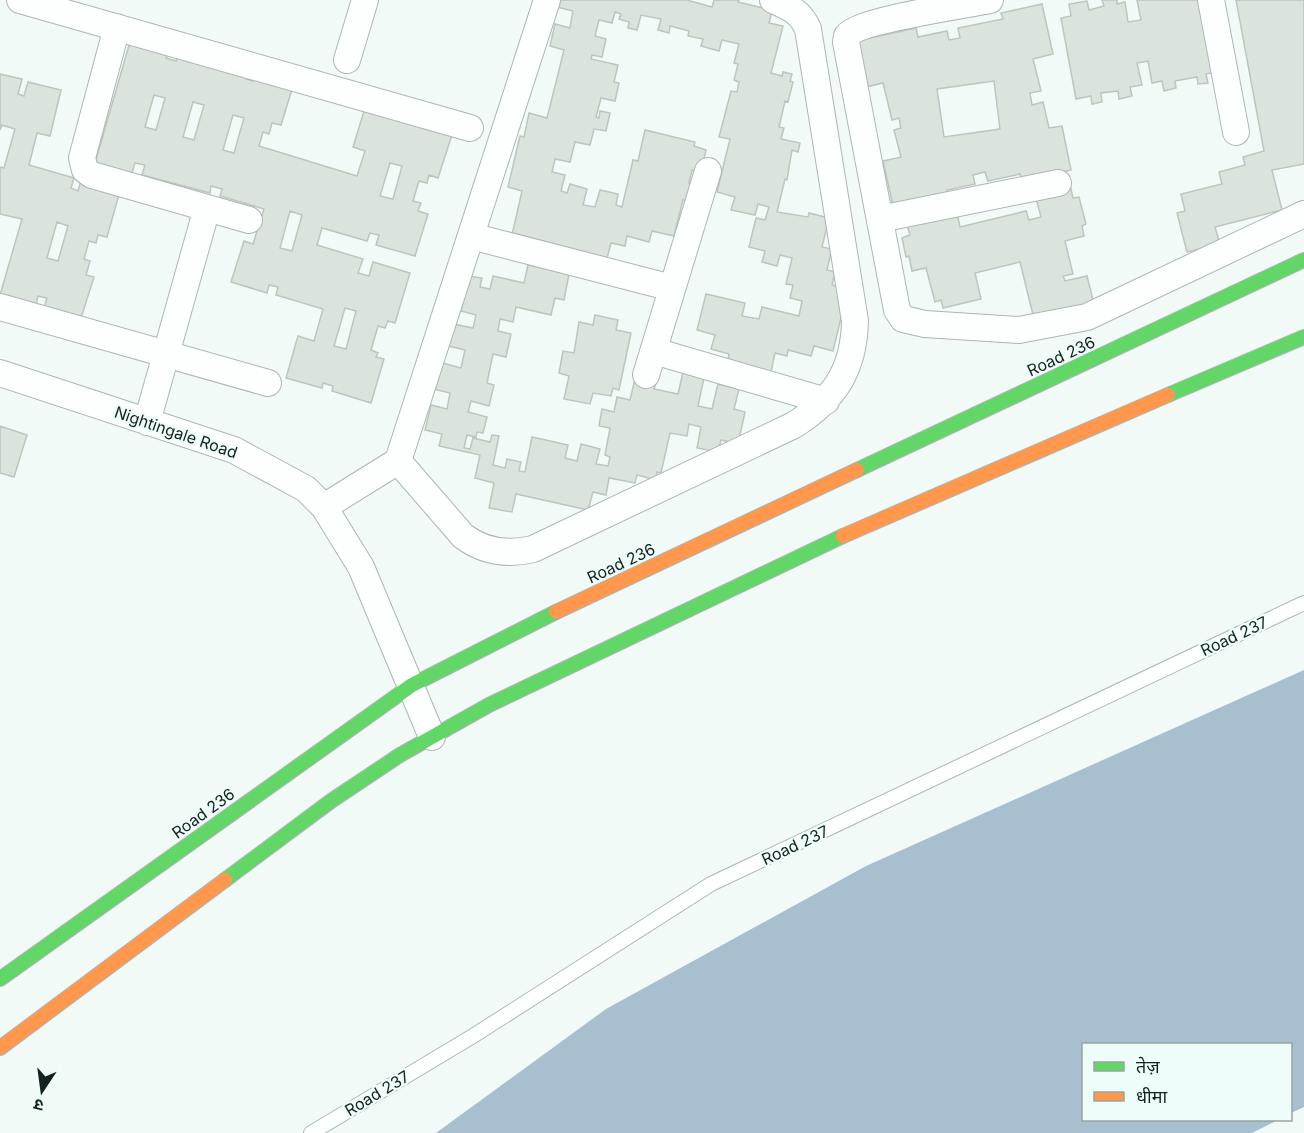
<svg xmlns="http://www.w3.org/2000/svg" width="1304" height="1133" font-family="Inter,'Noto Sans Devanagari',sans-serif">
<rect width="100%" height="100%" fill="#f2faf8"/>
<path fill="#a8bfd0" d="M 1304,670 L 1304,1107 L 1291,1113 L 1290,1044 L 1084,1044 L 1084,1120 L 1278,1120 L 1252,1133 L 436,1133 L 606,1009 L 866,866 Z"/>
<path fill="#dbe3dd" stroke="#bdc5bf" stroke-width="1.5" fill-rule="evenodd" d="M 559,0 L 687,0 L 712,7 L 714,0 L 739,0 L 738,2 L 763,8 L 764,4 L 773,7 L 769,23 L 783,26 L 771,73 L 782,76 L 783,72 L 792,74 L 790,81 L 793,82 L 788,102 L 785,101 L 779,127 L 784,128 L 781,139 L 800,143 L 798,152 L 792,150 L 787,180 L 785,179 L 777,212 L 808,217 L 809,213 L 829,218 L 822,247 L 832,249 L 827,270 L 835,272 L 832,285 L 848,289 L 833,351 L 814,346 L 811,356 L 788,350 L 787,356 L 775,353 L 771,372 L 728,361 L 729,354 L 711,349 L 715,335 L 697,330 L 706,294 L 745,303 L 742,316 L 759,319 L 762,307 L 799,316 L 802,301 L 790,298 L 793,285 L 786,284 L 792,258 L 780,255 L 777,266 L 762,262 L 765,251 L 749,247 L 756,218 L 765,220 L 769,207 L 758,204 L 755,215 L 731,210 L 735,197 L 717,192 L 730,139 L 719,137 L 731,91 L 737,92 L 739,82 L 734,80 L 738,64 L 734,63 L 739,44 L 722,40 L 719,51 L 701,46 L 703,39 L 688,36 L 689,31 L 670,26 L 669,33 L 658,30 L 661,19 L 641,15 L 637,30 L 628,28 L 629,22 L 619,19 L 621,14 L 615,12 L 612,23 L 599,20 L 595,36 L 606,39 L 602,57 L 592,55 L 591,59 L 618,65 L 614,82 L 619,83 L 615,101 L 601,98 L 596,117 L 599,118 L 600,111 L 610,113 L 606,131 L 594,129 L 590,145 L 575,142 L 570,162 L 555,159 L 552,172 L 565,175 L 561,191 L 567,193 L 570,184 L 587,189 L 583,205 L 595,207 L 600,190 L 618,194 L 616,205 L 622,207 L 633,160 L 638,161 L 645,130 L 695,142 L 694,146 L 706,150 L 701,172 L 692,170 L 689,183 L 692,184 L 688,201 L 683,200 L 674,236 L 652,231 L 649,242 L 627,236 L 625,246 L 611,243 L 607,258 L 512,235 L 522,191 L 508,187 L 520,136 L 524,137 L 529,113 L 547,118 L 564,50 L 550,46 L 555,24 L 570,28 L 573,11 L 557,7 Z
M 1102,0 L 1117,0 L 1117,4 L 1125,2 L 1128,22 L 1141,20 L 1137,0 L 1207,0 L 1220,71 L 1206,74 L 1208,83 L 1198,84 L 1197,77 L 1175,81 L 1176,88 L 1164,91 L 1162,81 L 1152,83 L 1148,61 L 1137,63 L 1142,85 L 1130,87 L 1132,96 L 1119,99 L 1118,91 L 1101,93 L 1102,102 L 1092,104 L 1091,96 L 1076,99 L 1061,18 L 1071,16 L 1069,4 L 1087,1 L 1089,10 L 1104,6 Z
M 1236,0 L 1304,0 L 1304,164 L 1272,170 L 1282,210 L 1215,227 L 1220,244 L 1187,252 L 1177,213 L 1185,211 L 1181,194 L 1222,184 L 1219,172 L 1245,165 L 1243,157 L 1264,151 Z
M 1042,4 L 1053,54 L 1033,59 L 1041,91 L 1030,93 L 1032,105 L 1043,102 L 1049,128 L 1062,126 L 1071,170 L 1022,181 L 1020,174 L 988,181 L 985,172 L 973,175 L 975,184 L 947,190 L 949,196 L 893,206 L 883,161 L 901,157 L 894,130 L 901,128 L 899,118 L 892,120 L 883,83 L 866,87 L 856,41 L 916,28 L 918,37 L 947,31 L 949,40 L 960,38 L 958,28 L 1003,19 L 1001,13 ZM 994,81 L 1000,129 L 944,137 L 937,89 Z
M 132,35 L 170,46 L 166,58 L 176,61 L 180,49 L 249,70 L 246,79 L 253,81 L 256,72 L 294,83 L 281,125 L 272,123 L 269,134 L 263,132 L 259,146 L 357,176 L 365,151 L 353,147 L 365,108 L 452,135 L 438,178 L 429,175 L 427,183 L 419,181 L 413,201 L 421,203 L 418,211 L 428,214 L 415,256 L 376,245 L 379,235 L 370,233 L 367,241 L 322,228 L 317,245 L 363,259 L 358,273 L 369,276 L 373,262 L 410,273 L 395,323 L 388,321 L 385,328 L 378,326 L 371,350 L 378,353 L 376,357 L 384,359 L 371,403 L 332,391 L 333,386 L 323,383 L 322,388 L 286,378 L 298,336 L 314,341 L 323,309 L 276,295 L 278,287 L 269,285 L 267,293 L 231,282 L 244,241 L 253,244 L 264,209 L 220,196 L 222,189 L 211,186 L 210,193 L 142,175 L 145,165 L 135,163 L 132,173 L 95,163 ZM 154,95 L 165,98 L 156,130 L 145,127 ZM 193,102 L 204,105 L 194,140 L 183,137 ZM 233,115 L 244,118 L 234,153 L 223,150 ZM 390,163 L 402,166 L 393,199 L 380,196 ZM 290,211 L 302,215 L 292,251 L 280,248 ZM 345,308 L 356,311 L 346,349 L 334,346 Z
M 0,74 L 22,79 L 18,94 L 24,96 L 28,82 L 61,90 L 50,136 L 37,133 L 29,165 L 74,178 L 71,188 L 78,191 L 81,180 L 120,191 L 107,237 L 98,235 L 96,243 L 89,241 L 84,259 L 90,261 L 86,275 L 94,277 L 81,318 L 44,308 L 47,298 L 38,296 L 36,305 L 0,295 L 22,219 L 0,214 L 0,167 L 4,168 L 15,129 L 2,125 L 0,130 ZM 57,222 L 68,226 L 58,261 L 47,258 Z
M 1070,185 L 1073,198 L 1079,197 L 1086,224 L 1082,226 L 1084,236 L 1065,241 L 1073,274 L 1063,276 L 1065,281 L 1087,276 L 1095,308 L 1035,323 L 1020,262 L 975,273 L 981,299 L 943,308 L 941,300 L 935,302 L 926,268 L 912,271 L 909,256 L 906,257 L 902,238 L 910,235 L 907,225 L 957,213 L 960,227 L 1026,211 L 1029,220 L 1041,217 L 1035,194 Z
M 528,265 L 569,274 L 564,300 L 555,298 L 551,315 L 516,307 L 513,322 L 500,319 L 498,331 L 511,334 L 506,357 L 493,354 L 487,383 L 494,385 L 489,406 L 471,401 L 468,412 L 487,417 L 483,433 L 477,432 L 476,437 L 467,435 L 464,448 L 470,449 L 473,438 L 490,442 L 492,435 L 499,436 L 493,465 L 505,468 L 507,459 L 521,462 L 519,471 L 525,472 L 532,437 L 568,445 L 565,458 L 577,461 L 581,444 L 600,449 L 596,464 L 608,466 L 610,457 L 605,455 L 610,428 L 599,426 L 602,409 L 614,412 L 617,397 L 630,400 L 635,379 L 656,383 L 654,389 L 678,394 L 684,368 L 705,373 L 698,406 L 712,409 L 718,384 L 739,389 L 734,409 L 745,412 L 738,444 L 721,440 L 718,452 L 697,448 L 701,427 L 689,424 L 687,436 L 670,433 L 661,473 L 657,472 L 656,480 L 637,475 L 635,483 L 609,478 L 606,495 L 593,492 L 588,510 L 516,494 L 512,512 L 489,508 L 494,483 L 475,478 L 480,455 L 439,446 L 442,434 L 425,430 L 431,405 L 447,409 L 450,393 L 433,389 L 439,362 L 461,368 L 465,350 L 448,346 L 453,324 L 473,328 L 476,315 L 461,311 L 469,276 L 482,278 L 480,287 L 490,289 L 493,276 L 524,283 Z
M 595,315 L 618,320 L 616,330 L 631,333 L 619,390 L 613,388 L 611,396 L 593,393 L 590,404 L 564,399 L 569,376 L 559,373 L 563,351 L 574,353 L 579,322 L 593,325 Z
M 0,426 L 27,435 L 14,477 L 0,473 Z"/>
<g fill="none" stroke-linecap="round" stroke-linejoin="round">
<defs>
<path id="lane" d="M 311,1133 L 473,1036 L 711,884 L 1304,603"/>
<path id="street" d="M 20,0 L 470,128
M 990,0 C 966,5 858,20 847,36 L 846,42 L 897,310 L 903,319 L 925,324 L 1019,330 L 1087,317 L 1304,214
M 1211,0 L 1236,132
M 117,27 L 82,158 L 85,170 L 92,175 L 249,220
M 347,60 L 365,0
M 880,219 L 1058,183
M 471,236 L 672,288
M 0,307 L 268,383
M 654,351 L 826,401
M 0,373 L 234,450 L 306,489 L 324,507 L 361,567 L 432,737
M 646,375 L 708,171
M 147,422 L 207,208
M 398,461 L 463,536 C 484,552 508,555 533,549 L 794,425 C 835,399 854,369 855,321 L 808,29 C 801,12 789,7 773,0
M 324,507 L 398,461 L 547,0"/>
<path id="fast" d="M 1168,395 L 1304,337
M 857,470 L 1304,260
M 225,880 L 331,801 L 400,755 L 489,705 L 843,536
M 0,979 L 412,685 L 556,612"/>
<path id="slow" d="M 843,536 L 1168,395
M 556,612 L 857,470
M 0,1048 L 225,880"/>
</defs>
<use href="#lane" stroke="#acb6b4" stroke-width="16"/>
<use href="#street" stroke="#acb6b4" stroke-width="28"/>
<use href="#fast" stroke="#acb6b4" stroke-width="16"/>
<use href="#slow" stroke="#acb6b4" stroke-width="16"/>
<use href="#lane" stroke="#fdfefe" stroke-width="14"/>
<use href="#street" stroke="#fdfefe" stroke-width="26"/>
<use href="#fast" stroke="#63d668" stroke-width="14"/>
<use href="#slow" stroke="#ff974d" stroke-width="14"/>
</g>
<g text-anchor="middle" stroke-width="4.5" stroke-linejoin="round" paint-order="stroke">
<g font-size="16" fill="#13221e" stroke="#eefdf9">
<text transform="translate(1061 356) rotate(-25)" y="6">Road 236</text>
<text transform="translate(176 432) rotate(19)" y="6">Nightingale Road</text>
<text transform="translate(621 563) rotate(-25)" y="6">Road 236</text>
<text transform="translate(1234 636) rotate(-25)" y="6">Road 237</text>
<text transform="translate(203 813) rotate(-36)" y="6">Road 236</text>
<text transform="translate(795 845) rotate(-25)" y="6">Road 237</text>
<text transform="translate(377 1093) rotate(-31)" y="6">Road 237</text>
</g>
</g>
<rect x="1082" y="1043" width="210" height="78" fill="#eefdf9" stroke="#96a5a1" stroke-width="1.5"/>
<rect x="1094" y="1062" width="30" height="9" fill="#63d668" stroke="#96a5a1" stroke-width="1.5"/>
<text x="1136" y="1073" font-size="18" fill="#13221e">तेज़</text>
<rect x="1094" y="1092" width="30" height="9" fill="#ff974d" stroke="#96a5a1" stroke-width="1.5"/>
<text x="1136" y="1103" font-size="18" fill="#13221e">धीमा</text>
<g transform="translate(42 1091) rotate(193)" stroke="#eefdf9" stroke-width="4.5" paint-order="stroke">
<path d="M0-4.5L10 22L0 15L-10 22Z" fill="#13221e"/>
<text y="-9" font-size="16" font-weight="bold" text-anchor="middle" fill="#13221e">उ</text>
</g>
</svg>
